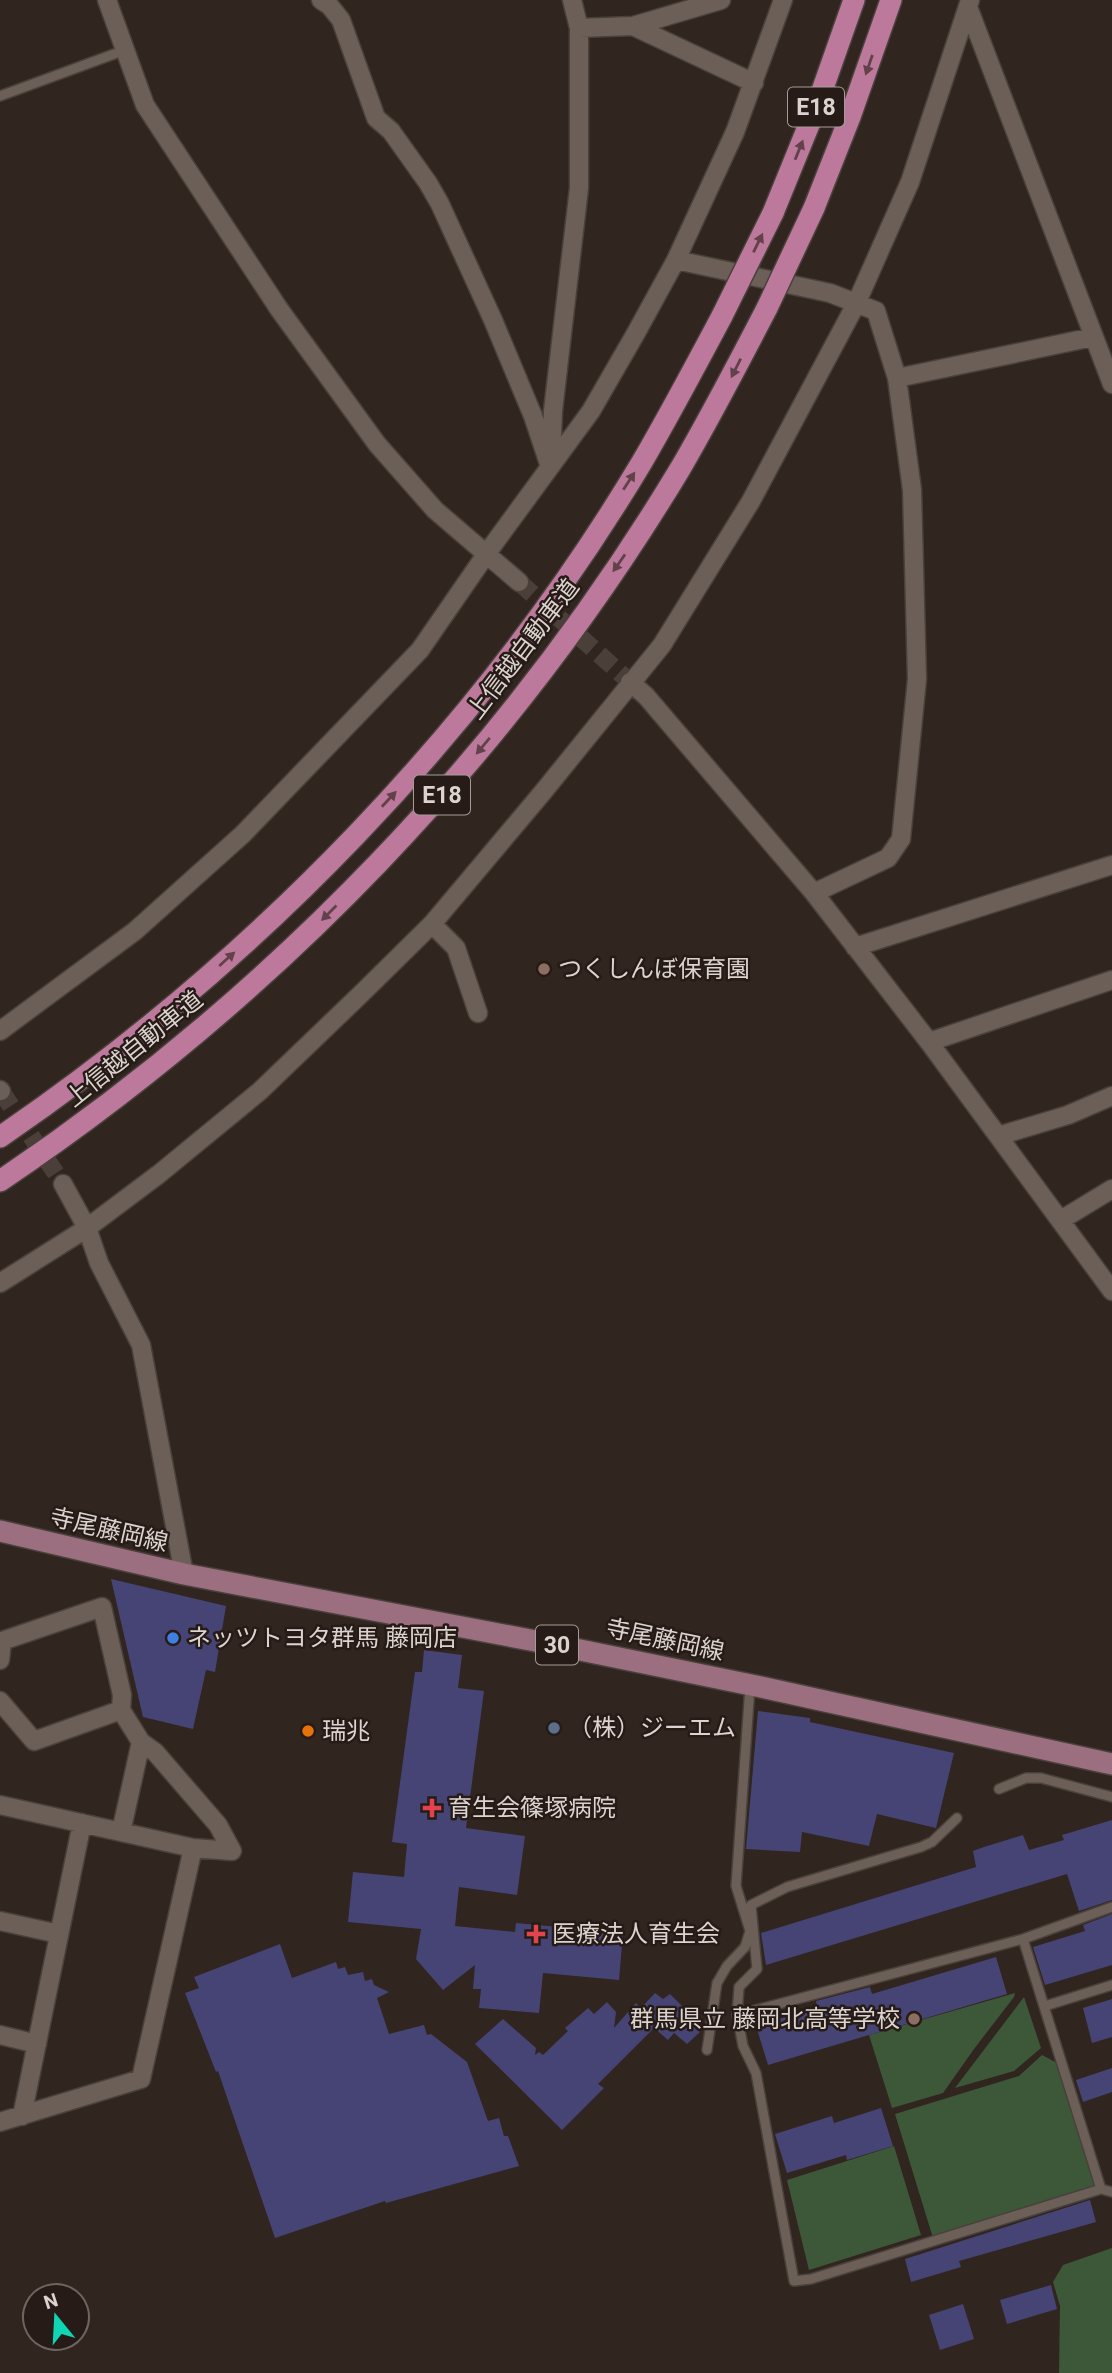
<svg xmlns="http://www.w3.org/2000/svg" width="1112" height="2373" font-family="Roboto,'Noto Sans JP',sans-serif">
<rect width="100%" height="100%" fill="#30251f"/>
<path fill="#3d5839" d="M 1015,1993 L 1014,1997 L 974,2049 L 943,2093 L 892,2108 L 869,2035 Z
M 1024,1997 L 1041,2048 L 1014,2071 L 955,2088 Z
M 1042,2055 L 1059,2064 L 1097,2187 L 933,2238 L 895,2114 L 1019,2076 Z
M 894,2146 L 921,2235 L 809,2270 L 787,2180 Z
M 1112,2248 L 1112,2373 L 1059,2373 L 1060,2306 L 1053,2282 L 1063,2265 Z"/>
<path fill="#464475" d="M 111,1579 L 226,1606 L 215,1672 L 206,1670 L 193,1729 L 143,1717 Z
M 424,1650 L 462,1655 L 458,1688 L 484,1691 L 466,1828 L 525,1836 L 517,1895 L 459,1887 L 455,1926 L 515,1932 L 516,1923 L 623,1933 L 619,1980 L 543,1973 L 539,2013 L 479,2008 L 481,1989 L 473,1989 L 475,1965 L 443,1990 L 416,1959 L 421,1929 L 348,1922 L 353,1872 L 404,1877 L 407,1844 L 392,1842 L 415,1672 L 422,1672 Z
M 758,1711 L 810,1718 L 810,1722 L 954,1753 L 936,1828 L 877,1814 L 869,1846 L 802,1832 L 800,1852 L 746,1849 Z
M 1112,1820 L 1112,1900 L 1079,1911 L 1067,1874 L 766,1965 L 761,1933 L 976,1867 L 973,1851 L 984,1847 L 1023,1835 L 1029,1850 L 1064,1840 L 1062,1835 Z
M 1112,1914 L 1112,1965 L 1045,1985 L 1033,1947 L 1085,1931 L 1083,1925 Z
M 280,1944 L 292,1978 L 336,1962 L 338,1969 L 345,1967 L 348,1975 L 363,1972 L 365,1981 L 372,1979 L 374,1985 L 389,1992 L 377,1998 L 389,2034 L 424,2025 L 427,2035 L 431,2034 L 467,2062 L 488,2121 L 499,2118 L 504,2136 L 508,2136 L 519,2166 L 386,2203 L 385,2201 L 275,2238 L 218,2071 L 216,2072 L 185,1993 L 199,1988 L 194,1977 Z
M 996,1957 L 1007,1994 L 768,2065 L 756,2026 L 817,2007 L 816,2001 L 870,1987 L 872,1994 Z
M 655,1993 L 663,1999 L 670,1994 L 702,2026 L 698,2030 L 700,2032 L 687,2044 L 674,2033 L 668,2040 L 654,2028 L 598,2084 L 604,2088 L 562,2130 L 475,2044 L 503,2019 L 536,2048 L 535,2055 L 539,2052 L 543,2055 L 568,2031 L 565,2028 L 588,2008 L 594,2014 L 607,2002 L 616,2012 L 614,2028 L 636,2003 L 641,2008 Z
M 1112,1999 L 1112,2037 L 1092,2043 L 1083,2008 Z
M 1112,2068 L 1112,2092 L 1083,2102 L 1076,2080 Z
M 881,2108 L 893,2146 L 847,2160 L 846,2155 L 787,2173 L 775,2134 L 832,2116 L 834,2123 Z
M 1090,2200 L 1096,2222 L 959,2261 L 961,2267 L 911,2282 L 905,2259 Z
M 1051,2285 L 1057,2309 L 1007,2324 L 1000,2300 Z
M 963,2304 L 974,2339 L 940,2350 L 929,2315 Z"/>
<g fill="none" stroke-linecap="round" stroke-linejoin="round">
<path stroke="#4a3f39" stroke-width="18" stroke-dasharray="18 9" stroke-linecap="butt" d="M 519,582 L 630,682
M 1,1091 L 63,1184"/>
<defs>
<path id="service" d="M 0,96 L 125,50
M 999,1789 L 1026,1778 L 1041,1778 L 1112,1797
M 957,1818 L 932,1842 L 921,1847 L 787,1887 L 751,1905 L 757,1969 L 739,1987 L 737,2015 L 743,2046 L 756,2073 L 794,2281 L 811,2279 L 1101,2189
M 1023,1939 L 1101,2189 L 1112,2192
M 1045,2006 L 1112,1985
M 737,2015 L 1023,1939 L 1112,1907
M 707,2050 L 717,1983 L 727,1966 L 745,1947 L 750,1931 L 736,1886 L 750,1686"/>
<path id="minor" d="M 107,0 L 145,105 L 279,309 L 377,444 L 435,510 L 519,582
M 321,0 L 329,5 L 341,20 L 376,118 L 391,131 L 428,183 L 440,204 L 493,320 L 533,416 L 550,467
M 968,7 L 1112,384
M 633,26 L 721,0
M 579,28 L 633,26 L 754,83
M 676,260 L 830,293 L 876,311 L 897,378 L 912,490 L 917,679 L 901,839 L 888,858 L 814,893
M 897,378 L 1093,337
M 551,456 L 553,411 L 579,188 L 579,28 L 572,0
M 630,682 L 646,696 L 814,893 L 929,1042 L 1112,1291
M 432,924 L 456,948 L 478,1013
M 855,947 L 1112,865
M 0,1031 L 135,931 L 243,834 L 420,650 L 487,553 L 591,411 L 636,333 L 676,260 L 735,132 L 783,0
M 929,1042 L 1112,980
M 0,1090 L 1,1091
M 998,1136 L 1068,1115 L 1112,1096
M 63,1184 L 87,1228 L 99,1263 L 141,1345 L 184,1574
M 1061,1220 L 1112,1189
M 0,1283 L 87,1228 L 159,1174 L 260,1091 L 362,993 L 432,924 L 543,792 L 662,645 L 751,501 L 856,304 L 910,182 L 970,0
M 0,1660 L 2,1641 L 102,1607 L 122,1695 L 121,1710 L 141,1742 L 155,1752 L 218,1825 L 232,1851 L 193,1848 L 0,1805
M 0,1701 L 34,1741 L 121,1710
M 121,1832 L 141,1742
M 0,1921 L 59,1934
M 0,2035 L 37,2044
M 22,2116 L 82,1823
M 0,2122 L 141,2079 L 193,1848"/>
<path id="primary" d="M 0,1531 L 184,1574 L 546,1643 L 761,1687 L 1112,1764"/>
<path id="motorway" d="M 814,208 L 850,117 L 891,0
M 773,213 L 817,105 L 854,0
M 0,1137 C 255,963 483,728 642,462 C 670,414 696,365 722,316
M 0,1181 C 275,996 509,753 680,469 C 711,416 739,362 767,308"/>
</defs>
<use href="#service" stroke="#4a413c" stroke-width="12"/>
<use href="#minor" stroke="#4a413c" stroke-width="21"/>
<use href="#primary" stroke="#4a413c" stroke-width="24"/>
<use href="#motorway" stroke="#4a413c" stroke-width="24"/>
<use href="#service" stroke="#6c5f58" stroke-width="9"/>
<use href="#minor" stroke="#6c5f58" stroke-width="18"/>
<use href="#primary" stroke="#9c6f80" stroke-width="21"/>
<use href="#motorway" stroke="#bc799b" stroke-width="21"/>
<defs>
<path id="motorway-bridge" d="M 767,308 L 814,208
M 722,316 L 773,213"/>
</defs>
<use href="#motorway-bridge" stroke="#4a413c" stroke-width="24" stroke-linecap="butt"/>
<use href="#motorway-bridge" stroke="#bc799b" stroke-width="21"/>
</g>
<defs><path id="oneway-solid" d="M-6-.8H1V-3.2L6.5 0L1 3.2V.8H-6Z" transform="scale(1.75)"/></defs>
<g fill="#62414b">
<use href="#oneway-solid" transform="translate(869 65) rotate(109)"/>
<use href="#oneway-solid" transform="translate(799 150) rotate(-68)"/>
<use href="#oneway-solid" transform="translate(758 243) rotate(-64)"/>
<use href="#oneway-solid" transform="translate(736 368) rotate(117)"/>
<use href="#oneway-solid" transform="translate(629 481) rotate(-57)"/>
<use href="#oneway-solid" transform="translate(619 563) rotate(125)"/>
<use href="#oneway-solid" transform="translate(483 746) rotate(130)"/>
<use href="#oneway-solid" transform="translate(389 799) rotate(-47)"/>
<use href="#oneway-solid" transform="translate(329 913) rotate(135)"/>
<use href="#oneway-solid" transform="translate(227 959) rotate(-42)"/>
</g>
<g fill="#8d6e63" stroke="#261b16" stroke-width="2.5">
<circle cx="544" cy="969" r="7"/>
<circle cx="914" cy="2019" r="7"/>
</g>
<circle fill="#3f7fe0" stroke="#261b16" stroke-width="2.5" cx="173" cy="1638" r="7"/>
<circle fill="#5c6f8a" stroke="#261b16" stroke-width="2.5" cx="554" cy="1728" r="7"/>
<circle fill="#e8710a" stroke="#261b16" stroke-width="2.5" cx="308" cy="1731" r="7"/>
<g fill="#e0444e" stroke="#261b16" stroke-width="2.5">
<path d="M428.5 1797.5h7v7h7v7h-7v7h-7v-7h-7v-7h7z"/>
<path d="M532.5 1923.5h7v7h7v7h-7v7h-7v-7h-7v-7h7z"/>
</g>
<g text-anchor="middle" stroke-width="5" stroke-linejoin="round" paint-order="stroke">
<g fill="#261b16" stroke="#a59c98" stroke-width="2">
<rect x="788" y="87.5" width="56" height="39" rx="5"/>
<rect x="414" y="775.5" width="56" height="39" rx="5"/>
<rect x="536" y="1625.5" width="42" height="39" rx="5"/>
</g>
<g font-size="23" font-weight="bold" fill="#dbd3cf">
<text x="816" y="115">E18</text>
<text x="442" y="803">E18</text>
<text x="557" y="1653">30</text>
</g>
<g font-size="24" fill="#dbd3cf" stroke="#261b16">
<text transform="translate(523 649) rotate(-53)" y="8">上信越自動車道</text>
<text transform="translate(134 1049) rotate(-39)" y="8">上信越自動車道</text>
<text transform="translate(109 1530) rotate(13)" y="8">寺尾藤岡線</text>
<text transform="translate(665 1640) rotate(12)" y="8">寺尾藤岡線</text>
</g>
<g font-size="24" fill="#dbd3cf" stroke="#261b16" text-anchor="start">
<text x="558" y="977">つくしんぼ保育園</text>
<text x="187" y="1646">ネッツトヨタ群馬 藤岡店</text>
<text x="568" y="1736">（株）ジーエム</text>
<text x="322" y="1739">瑞兆</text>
<text x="448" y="1816">育生会篠塚病院</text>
<text x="552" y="1942">医療法人育生会</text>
<text x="900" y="2027" text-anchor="end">群馬県立 藤岡北高等学校</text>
</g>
</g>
<g transform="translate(56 2317) rotate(342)"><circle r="33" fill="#261b16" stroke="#6e6560" stroke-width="2"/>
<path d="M0-5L12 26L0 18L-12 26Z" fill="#0fd5b4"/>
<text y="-10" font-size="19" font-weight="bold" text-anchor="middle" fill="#dbd3cf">N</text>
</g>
</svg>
